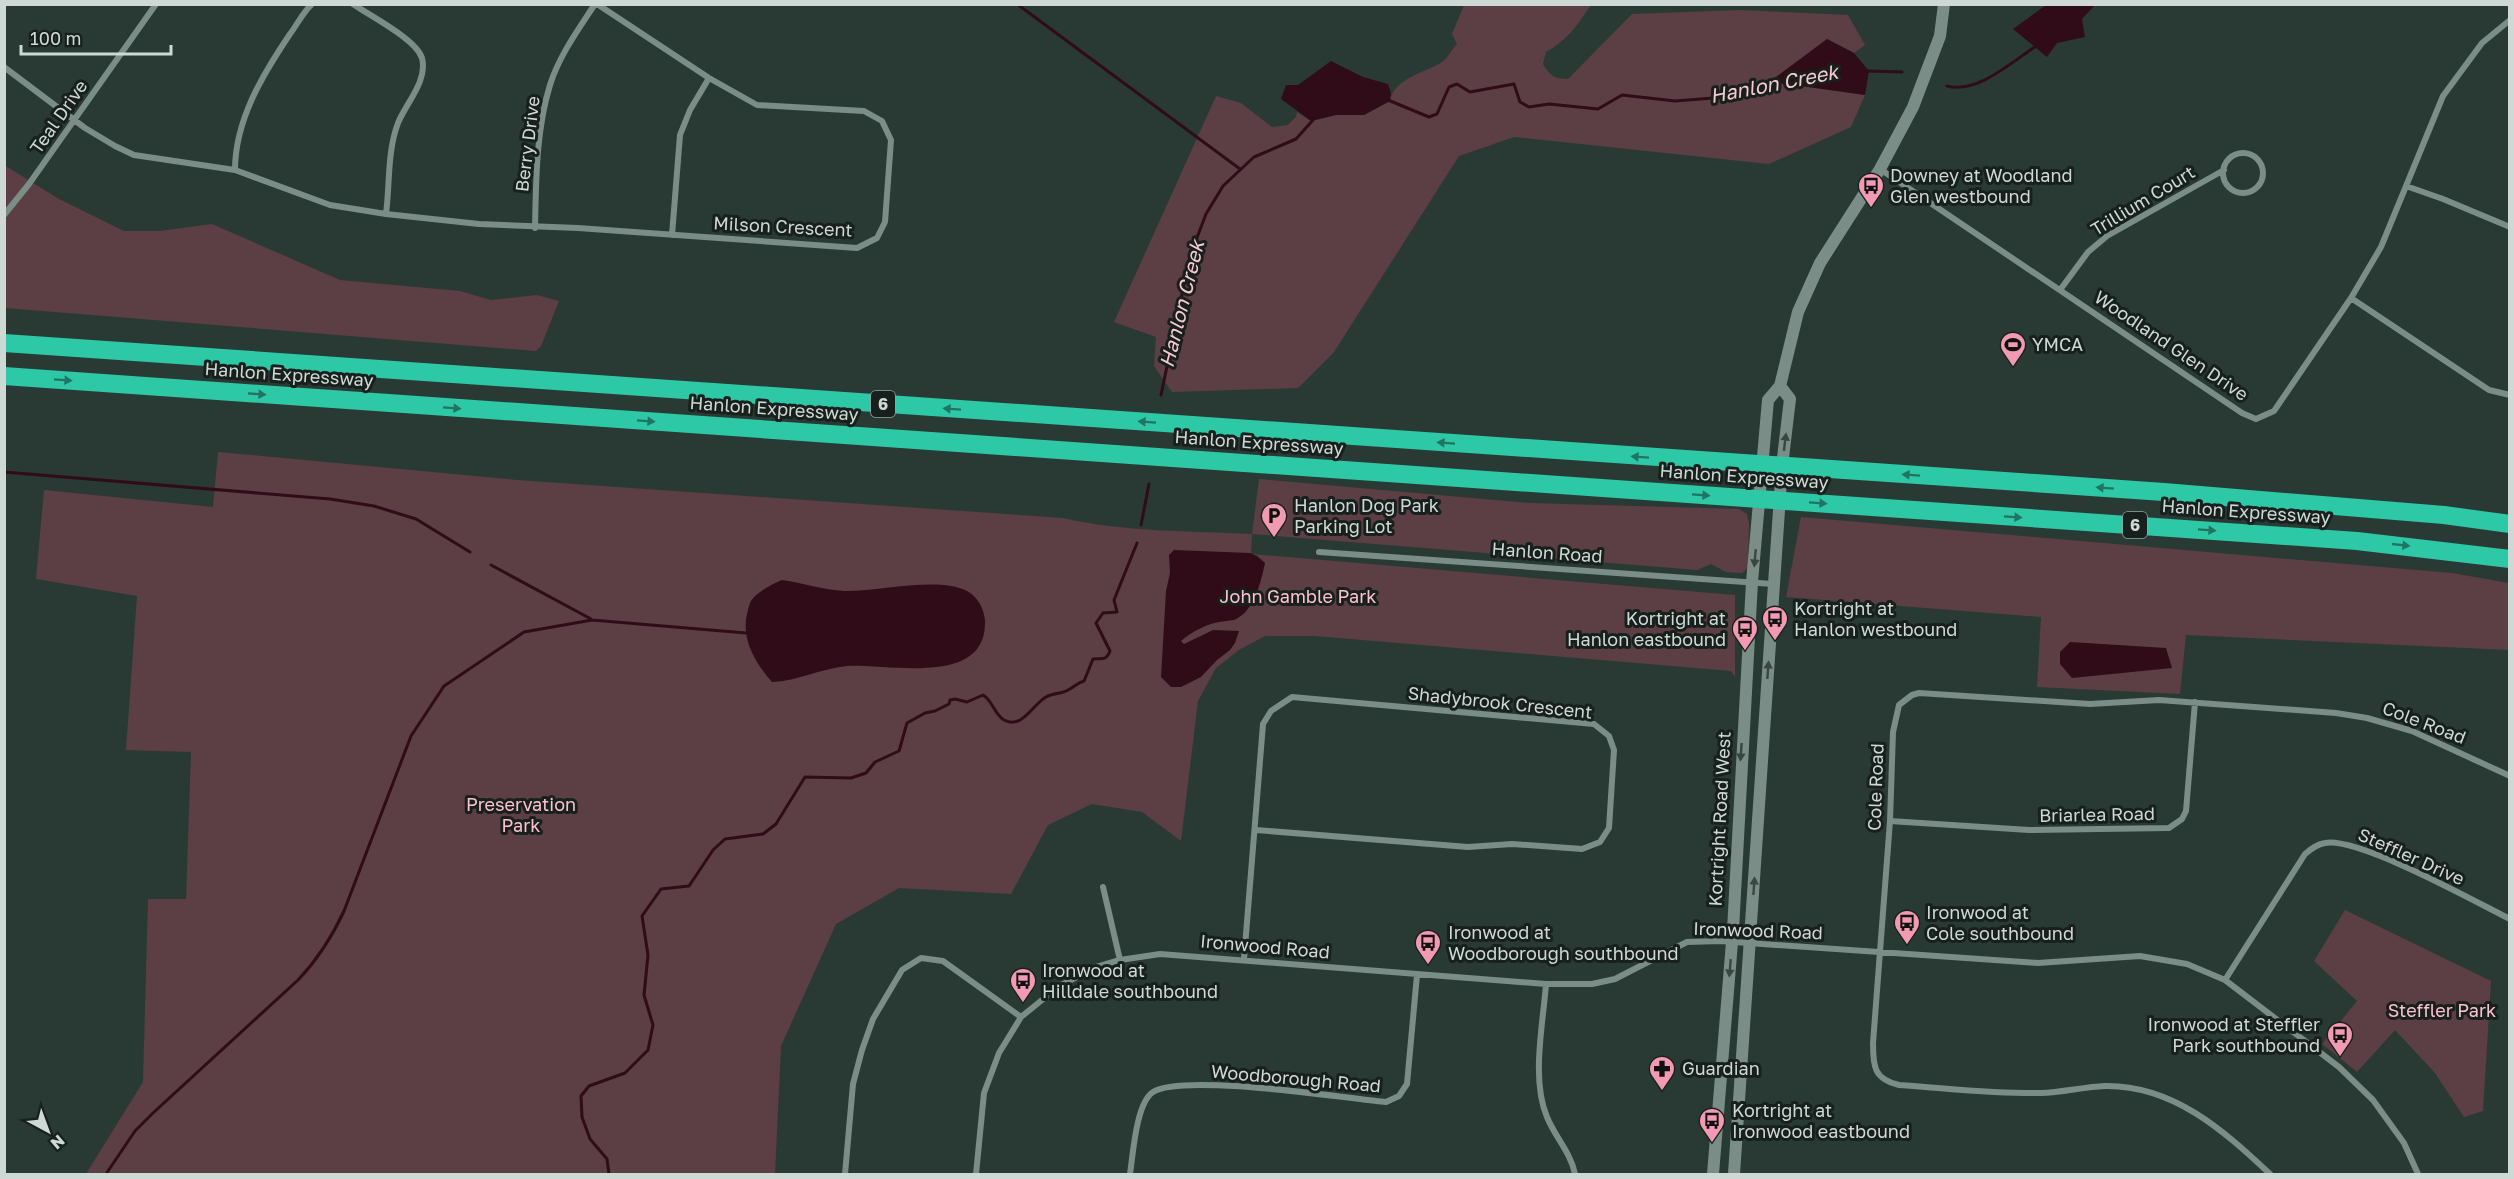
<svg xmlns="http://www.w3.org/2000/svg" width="2514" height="1179" font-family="'Golos Text',sans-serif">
<rect width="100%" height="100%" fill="#293a35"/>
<path fill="#5c3e45" d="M 1464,5 L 1591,5 C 1578,24 1568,40 1546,52 L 1543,64 C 1549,75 1555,79 1568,79 L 1632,14 L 1740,10 L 1848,15 L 1865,45 L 1854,53 L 1827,39 L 1780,83 L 1865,95 L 1851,127 L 1769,164 L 1514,137 L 1459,156 L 1334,352 L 1298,388 L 1172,392 L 1154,366 L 1156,337 L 1114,322 L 1216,96 L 1241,103 L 1272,127 L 1288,125 L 1296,117 L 1297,112 L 1311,121 L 1336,115 L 1364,115 L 1390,101 C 1394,78 1425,73 1442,62 C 1448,58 1452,49 1457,44 L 1452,34 Z
M 4,165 L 59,199 L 124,231 L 160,231 L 212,224 L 340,280 L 460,291 L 491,300 L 537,295 L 559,301 L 541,346 L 536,351 L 5,308 Z
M 218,452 L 517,480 L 1063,518 C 1123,532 1190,531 1252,534 L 1259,479 L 1530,503 L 1739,509 L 1747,514 L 1749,524 L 1748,568 L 1742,573 L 1726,572 L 1711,564 L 1697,570 L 1252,534 L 1251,554 L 1735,595 L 1735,677 L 1731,671 L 1315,636 L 1265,636 L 1239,650 L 1216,668 L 1198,701 L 1181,841 L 1142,812 L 1092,804 L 1048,825 L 1011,894 L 899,888 L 836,924 L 781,1046 L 775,1174 L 86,1174 L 143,1082 L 148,899 L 186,899 L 191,752 L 126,750 L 137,596 L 36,579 L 44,490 L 213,507 Z
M 1801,517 L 2452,573 L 2509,583 L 2509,650 L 2186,635 L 2180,694 L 2037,687 L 2041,617 L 1786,597 Z
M 2345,910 L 2491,981 L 2483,1111 L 2464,1117 L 2435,1073 L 2395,1030 L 2357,1072 L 2322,1044 L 2357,1001 L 2314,961 Z"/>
<path fill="#300c18" d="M 2046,5 L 2095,5 L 2082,19 L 2085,37 L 2057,43 L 2047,57 L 2013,29 Z
M 1827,39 L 1854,53 L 1869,71 L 1865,95 L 1780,83 L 1776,77 Z
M 1331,61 L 1363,77 L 1388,84 L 1391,94 L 1390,101 L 1364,115 L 1336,115 L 1311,121 L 1281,99 L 1286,85 L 1298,85 Z
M 1174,550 L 1250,553 L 1257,556 L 1265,563 C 1261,582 1254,612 1234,620 C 1229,621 1224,621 1219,622 C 1207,624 1191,632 1181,641 L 1184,644 L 1213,630 L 1239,631 L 1235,643 L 1230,650 L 1217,660 L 1201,677 L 1181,687 L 1171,687 L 1161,677 L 1166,591 L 1170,573 L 1169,555 Z
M 782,580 C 803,583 823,590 844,591 C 877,592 938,576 967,591 C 978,597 984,609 985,621 C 987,688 886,663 847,666 C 819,669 798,681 772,682 C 756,664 741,640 747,614 C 748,611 749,604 751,601 C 757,592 772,584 782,580 Z
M 2070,642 L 2166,648 L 2172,668 L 2072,678 L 2060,664 L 2060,652 Z"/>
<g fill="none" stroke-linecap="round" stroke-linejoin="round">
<path stroke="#300c18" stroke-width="3" d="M 1017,4 L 1240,169
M 1868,71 L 1902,72
M 1947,86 C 1977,94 2012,62 2036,46
M 1388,100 L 1429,117 L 1437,114 L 1449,87 L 1457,84 L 1470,92 L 1514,84 L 1520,102 L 1529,107 L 1549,104 L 1598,109 L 1622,95 L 1675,101 L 1726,97 L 1782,82
M 1161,395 L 1190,256 L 1206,214 L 1223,186 L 1254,157 L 1296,139 L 1313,120
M 4,472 L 330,499 L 374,506 L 416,519 L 470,552
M 1141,525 L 1149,484
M 491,565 L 591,619
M 106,1174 L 135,1131 L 153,1113 L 298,980 C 318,959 332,937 344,911 L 411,736 L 444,686 L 453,680 L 524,632 L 592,620 L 746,633
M 609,1174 L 607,1159 L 590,1139 L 582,1117 L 581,1096 L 589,1086 L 625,1073 L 648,1050 L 653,1025 L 644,995 L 648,955 L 642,916 L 661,889 L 689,886 L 713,850 L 725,839 L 763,834 L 776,824 L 805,777 L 851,778 L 866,773 L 875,762 L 899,751 L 907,723 L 925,713 L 935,711 L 949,704 L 950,700 L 955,699 L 967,702 L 983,695 C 993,701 994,714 1004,720 C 1022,730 1033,704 1046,697 C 1053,693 1062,694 1068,690 C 1074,687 1077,683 1084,681 L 1093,659 C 1103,658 1106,661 1110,651 L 1096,623 L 1103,613 L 1117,612 L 1114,600 L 1137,543"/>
<path stroke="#7a8d87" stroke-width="6" d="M 353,4 C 370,16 416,39 422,58 C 428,81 406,103 398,123 C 387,152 390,184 386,214
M 4,67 L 85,128 L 115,146 L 134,155 L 235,170 L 330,205 L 386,214 L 479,224 L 578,228 L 857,248 L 877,238 L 885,222 L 891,140 L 882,121 L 864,111 L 757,105 L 709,78 L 597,4
M2223 173a20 20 0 1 1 40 0a20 20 0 1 1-40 0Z
M 1880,169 L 2242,413 L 2256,419 L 2274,411 L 2351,298 L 2381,247 L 2443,96 L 2482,43 L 2510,20
M 235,170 C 235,120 263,74 290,34 C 297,25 303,12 312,4
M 2406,186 L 2443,199 L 2510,227
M 4,215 L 29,184 L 156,4
M 535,228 C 536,182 536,130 550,85 C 559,56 578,30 595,4
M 672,235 L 680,135 L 690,110 L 709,78
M 2060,290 L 2088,252 L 2107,236 L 2224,170
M 2351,298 L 2489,390 L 2510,395
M 1319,552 L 1773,584
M 1890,821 L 2029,830 L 2169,828 L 2182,819 L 2186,811 L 2195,702
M 1103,887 L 1120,960
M 1244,959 L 1263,724 L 1271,711 L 1292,697 L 1594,724 L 1609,736 L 1614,750 L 1609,828 L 1600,842 L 1582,849 L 1512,844 L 1468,847 L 1256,830
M 2225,980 L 2305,854 C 2311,849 2317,844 2325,843 C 2359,837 2474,901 2510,919
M 1546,984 C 1543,1025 1531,1079 1547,1117 C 1555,1137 1571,1153 1575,1174
M 845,1174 L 853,1084 L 862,1050 L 873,1019 L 902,970 L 921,958 L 943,961 L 1021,1017
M 976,1174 L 984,1093 L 999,1053 L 1021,1017 L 1058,987 L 1093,968 L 1120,960 L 1160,954 L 1546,984 L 1592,984 L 1615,979 L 1687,942 L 1720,941 L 2038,963 L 2140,956 L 2187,964 L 2225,980 L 2339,1067 L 2373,1100 L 2404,1143 L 2418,1174
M 1130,1174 C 1133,1155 1136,1103 1153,1092 C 1182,1073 1345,1098 1386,1102 L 1399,1096 L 1407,1084 L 1417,975
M 2270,1174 C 2223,1130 2173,1085 2105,1086 C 2084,1087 2063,1092 2041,1093 C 1994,1094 1946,1088 1899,1085 C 1874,1079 1873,1067 1873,1043 L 1890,821 L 1893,732 L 1899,705 L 1912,695 L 1919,693 L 2090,704 L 2159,700 L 2336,713 L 2367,718 L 2412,731 L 2510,776"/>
<path stroke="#7a8d87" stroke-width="12" d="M 1713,1174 L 1733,930 L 1752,582 L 1768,400 L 1780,386 L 1798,312 L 1820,263 L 1880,169 L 1913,107 L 1940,36 L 1944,4
M 1734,1174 L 1782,466 L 1790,399 L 1780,386"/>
<path stroke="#2dc9a7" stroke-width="18" d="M 4,343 L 2164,492 L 2444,515 L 2510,524
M 4,376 L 2357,541 L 2510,559"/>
</g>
<defs><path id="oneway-solid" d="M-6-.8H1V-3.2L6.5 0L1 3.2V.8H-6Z" transform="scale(1.5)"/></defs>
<g fill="#227462">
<use href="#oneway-solid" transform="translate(63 380) rotate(4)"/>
<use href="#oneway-solid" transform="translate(257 394) rotate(4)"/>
<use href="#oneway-solid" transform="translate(452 408) rotate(4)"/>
<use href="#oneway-solid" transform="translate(952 409) rotate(-176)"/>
<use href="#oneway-solid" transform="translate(646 421) rotate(4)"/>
<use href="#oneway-solid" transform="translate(1147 422) rotate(-176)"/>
<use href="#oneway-solid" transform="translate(1446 443) rotate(-176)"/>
<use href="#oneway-solid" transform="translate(1640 457) rotate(-176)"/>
<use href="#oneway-solid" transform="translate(1911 475) rotate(-176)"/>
<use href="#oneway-solid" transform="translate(2105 488) rotate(-176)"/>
<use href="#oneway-solid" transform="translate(1701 495) rotate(4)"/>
<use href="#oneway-solid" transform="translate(1818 503) rotate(4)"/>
<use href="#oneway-solid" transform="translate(2013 517) rotate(4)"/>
<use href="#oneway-solid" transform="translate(2207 530) rotate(4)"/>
<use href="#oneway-solid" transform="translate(2401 545) rotate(6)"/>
</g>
<g fill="#3a4642">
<use href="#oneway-solid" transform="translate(1785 442) rotate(-83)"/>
<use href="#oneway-solid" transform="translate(1755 558) rotate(95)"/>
<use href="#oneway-solid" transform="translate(1768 670) rotate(-86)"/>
<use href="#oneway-solid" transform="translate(1741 752) rotate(94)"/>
<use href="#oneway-solid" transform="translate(1754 886) rotate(-86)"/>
<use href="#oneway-solid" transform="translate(1730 968) rotate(95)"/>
</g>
<defs>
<symbol id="bus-pin" viewBox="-11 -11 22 30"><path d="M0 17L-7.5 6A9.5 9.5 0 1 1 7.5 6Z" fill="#f19ab1" stroke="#18201d"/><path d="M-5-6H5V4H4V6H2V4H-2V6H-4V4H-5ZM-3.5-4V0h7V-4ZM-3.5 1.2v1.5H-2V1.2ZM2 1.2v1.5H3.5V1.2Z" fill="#111"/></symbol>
<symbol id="stadium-pin" viewBox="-11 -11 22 30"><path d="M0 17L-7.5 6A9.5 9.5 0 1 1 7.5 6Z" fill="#f19ab1" stroke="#18201d"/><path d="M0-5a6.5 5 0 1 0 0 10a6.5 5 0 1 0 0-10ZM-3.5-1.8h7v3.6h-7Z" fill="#111"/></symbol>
<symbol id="parking-pin" viewBox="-11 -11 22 30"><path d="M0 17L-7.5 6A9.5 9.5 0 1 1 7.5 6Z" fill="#f19ab1" stroke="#18201d"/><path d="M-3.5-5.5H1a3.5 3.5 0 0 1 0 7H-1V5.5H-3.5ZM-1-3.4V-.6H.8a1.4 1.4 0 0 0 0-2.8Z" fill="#111"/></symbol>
<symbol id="pharmacy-pin" viewBox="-11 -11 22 30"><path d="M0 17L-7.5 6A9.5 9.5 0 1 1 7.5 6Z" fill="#f19ab1" stroke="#18201d"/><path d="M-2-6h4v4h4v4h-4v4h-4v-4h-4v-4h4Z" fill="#111"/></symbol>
</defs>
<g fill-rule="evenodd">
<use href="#bus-pin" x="1856" y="171" width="30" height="40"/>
<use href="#stadium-pin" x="1998" y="330" width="30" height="40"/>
<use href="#parking-pin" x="1259" y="501" width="30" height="40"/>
<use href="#bus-pin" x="1760" y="604" width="30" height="40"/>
<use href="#bus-pin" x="1730" y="614" width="30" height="40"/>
<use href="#bus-pin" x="1892" y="908" width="30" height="40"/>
<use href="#bus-pin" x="1413" y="928" width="30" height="40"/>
<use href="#bus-pin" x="1008" y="966" width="30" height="40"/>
<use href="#bus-pin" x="2325" y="1020" width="30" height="40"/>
<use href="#pharmacy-pin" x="1647" y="1054" width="30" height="40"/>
<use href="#bus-pin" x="1697" y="1106" width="30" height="40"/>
</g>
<g text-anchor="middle" stroke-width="6" stroke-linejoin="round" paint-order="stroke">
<g fill="#18201d" stroke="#97a29e" stroke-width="1.5">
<rect x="871" y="391" width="24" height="26" rx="4.5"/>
<rect x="2123" y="512" width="24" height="26" rx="4.5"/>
</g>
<g font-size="16" font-weight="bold" fill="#ced9d5">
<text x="883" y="410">6</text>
<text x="2135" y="531">6</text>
</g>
<g font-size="18" fill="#ced9d5" stroke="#18201d">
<text transform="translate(59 117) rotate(-55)" y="6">Teal Drive</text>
<text transform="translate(528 144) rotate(-83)" y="6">Berry Drive</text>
<text transform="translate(2143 201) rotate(-31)" y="6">Trillium Court</text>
<text transform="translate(783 227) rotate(3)" y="6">Milson Crescent</text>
<text transform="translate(2171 346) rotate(34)" y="6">Woodland Glen Drive</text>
<text transform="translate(289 375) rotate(4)" y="6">Hanlon Expressway</text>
<text transform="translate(774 409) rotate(4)" y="6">Hanlon Expressway</text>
<text transform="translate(1259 443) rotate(4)" y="6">Hanlon Expressway</text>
<text transform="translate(1744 477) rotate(4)" y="6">Hanlon Expressway</text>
<text transform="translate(2246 512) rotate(4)" y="6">Hanlon Expressway</text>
<text transform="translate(1547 553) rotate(4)" y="6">Hanlon Road</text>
<text transform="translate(1500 703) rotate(6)" y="6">Shadybrook Crescent</text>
<text transform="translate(2424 723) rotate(21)" y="6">Cole Road</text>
<text transform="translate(1876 787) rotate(-88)" y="6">Cole Road</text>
<text transform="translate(2097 815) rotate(-1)" y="6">Briarlea Road</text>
<text transform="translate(1720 819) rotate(-87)" y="6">Kortright Road West</text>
<text transform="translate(2411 857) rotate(24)" y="6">Steffler Drive</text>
<text transform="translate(1758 931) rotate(2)" y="6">Ironwood Road</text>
<text transform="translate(1265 947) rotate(5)" y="6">Ironwood Road</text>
<text transform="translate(1296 1079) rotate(5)" y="6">Woodborough Road</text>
</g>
<g font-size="18" fill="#ced9d5" stroke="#18201d" text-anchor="start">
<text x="1890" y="182">Downey at Woodland<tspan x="1890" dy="21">Glen westbound</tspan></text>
<text x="2032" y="351">YMCA</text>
<text x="1294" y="512">Hanlon Dog Park<tspan x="1294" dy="21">Parking Lot</tspan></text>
<text x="1794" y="615">Kortright at<tspan x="1794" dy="21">Hanlon westbound</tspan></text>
<text x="1726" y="625" text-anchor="end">Kortright at<tspan x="1726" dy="21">Hanlon eastbound</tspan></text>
<text x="1926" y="919">Ironwood at<tspan x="1926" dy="21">Cole southbound</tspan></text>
<text x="1448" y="939">Ironwood at<tspan x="1448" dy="21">Woodborough southbound</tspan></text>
<text x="1042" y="977">Ironwood at<tspan x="1042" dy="21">Hilldale southbound</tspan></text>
<text x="2320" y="1031" text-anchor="end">Ironwood at Steffler<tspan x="2320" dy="21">Park southbound</tspan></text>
<text x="1682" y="1075">Guardian</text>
<text x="1732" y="1117">Kortright at<tspan x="1732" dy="21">Ironwood eastbound</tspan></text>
</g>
<g font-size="18" fill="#fdc0cf" stroke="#18201d">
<text x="1298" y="603">John Gamble Park</text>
<text x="521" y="811">Preservation<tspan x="521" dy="21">Park</tspan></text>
<text x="2442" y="1017">Steffler Park</text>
</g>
<g font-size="20" font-style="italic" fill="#f8c9d4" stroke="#18201d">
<text transform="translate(1774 84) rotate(-11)" y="7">Hanlon Creek</text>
<text transform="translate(1182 304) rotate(-76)" y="7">Hanlon Creek</text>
</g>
</g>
<rect width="2514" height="1179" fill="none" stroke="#ced9d5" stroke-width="12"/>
<g transform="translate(48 1131) rotate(139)" stroke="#18201d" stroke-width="4.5" paint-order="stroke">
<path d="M0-4.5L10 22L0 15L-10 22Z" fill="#ced9d5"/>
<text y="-9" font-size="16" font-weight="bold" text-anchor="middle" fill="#ced9d5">N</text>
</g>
<path d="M21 45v9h150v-9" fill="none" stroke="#ced9d5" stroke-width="3"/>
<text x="30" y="45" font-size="18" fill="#ced9d5" stroke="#18201d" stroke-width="4.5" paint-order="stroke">100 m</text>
</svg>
